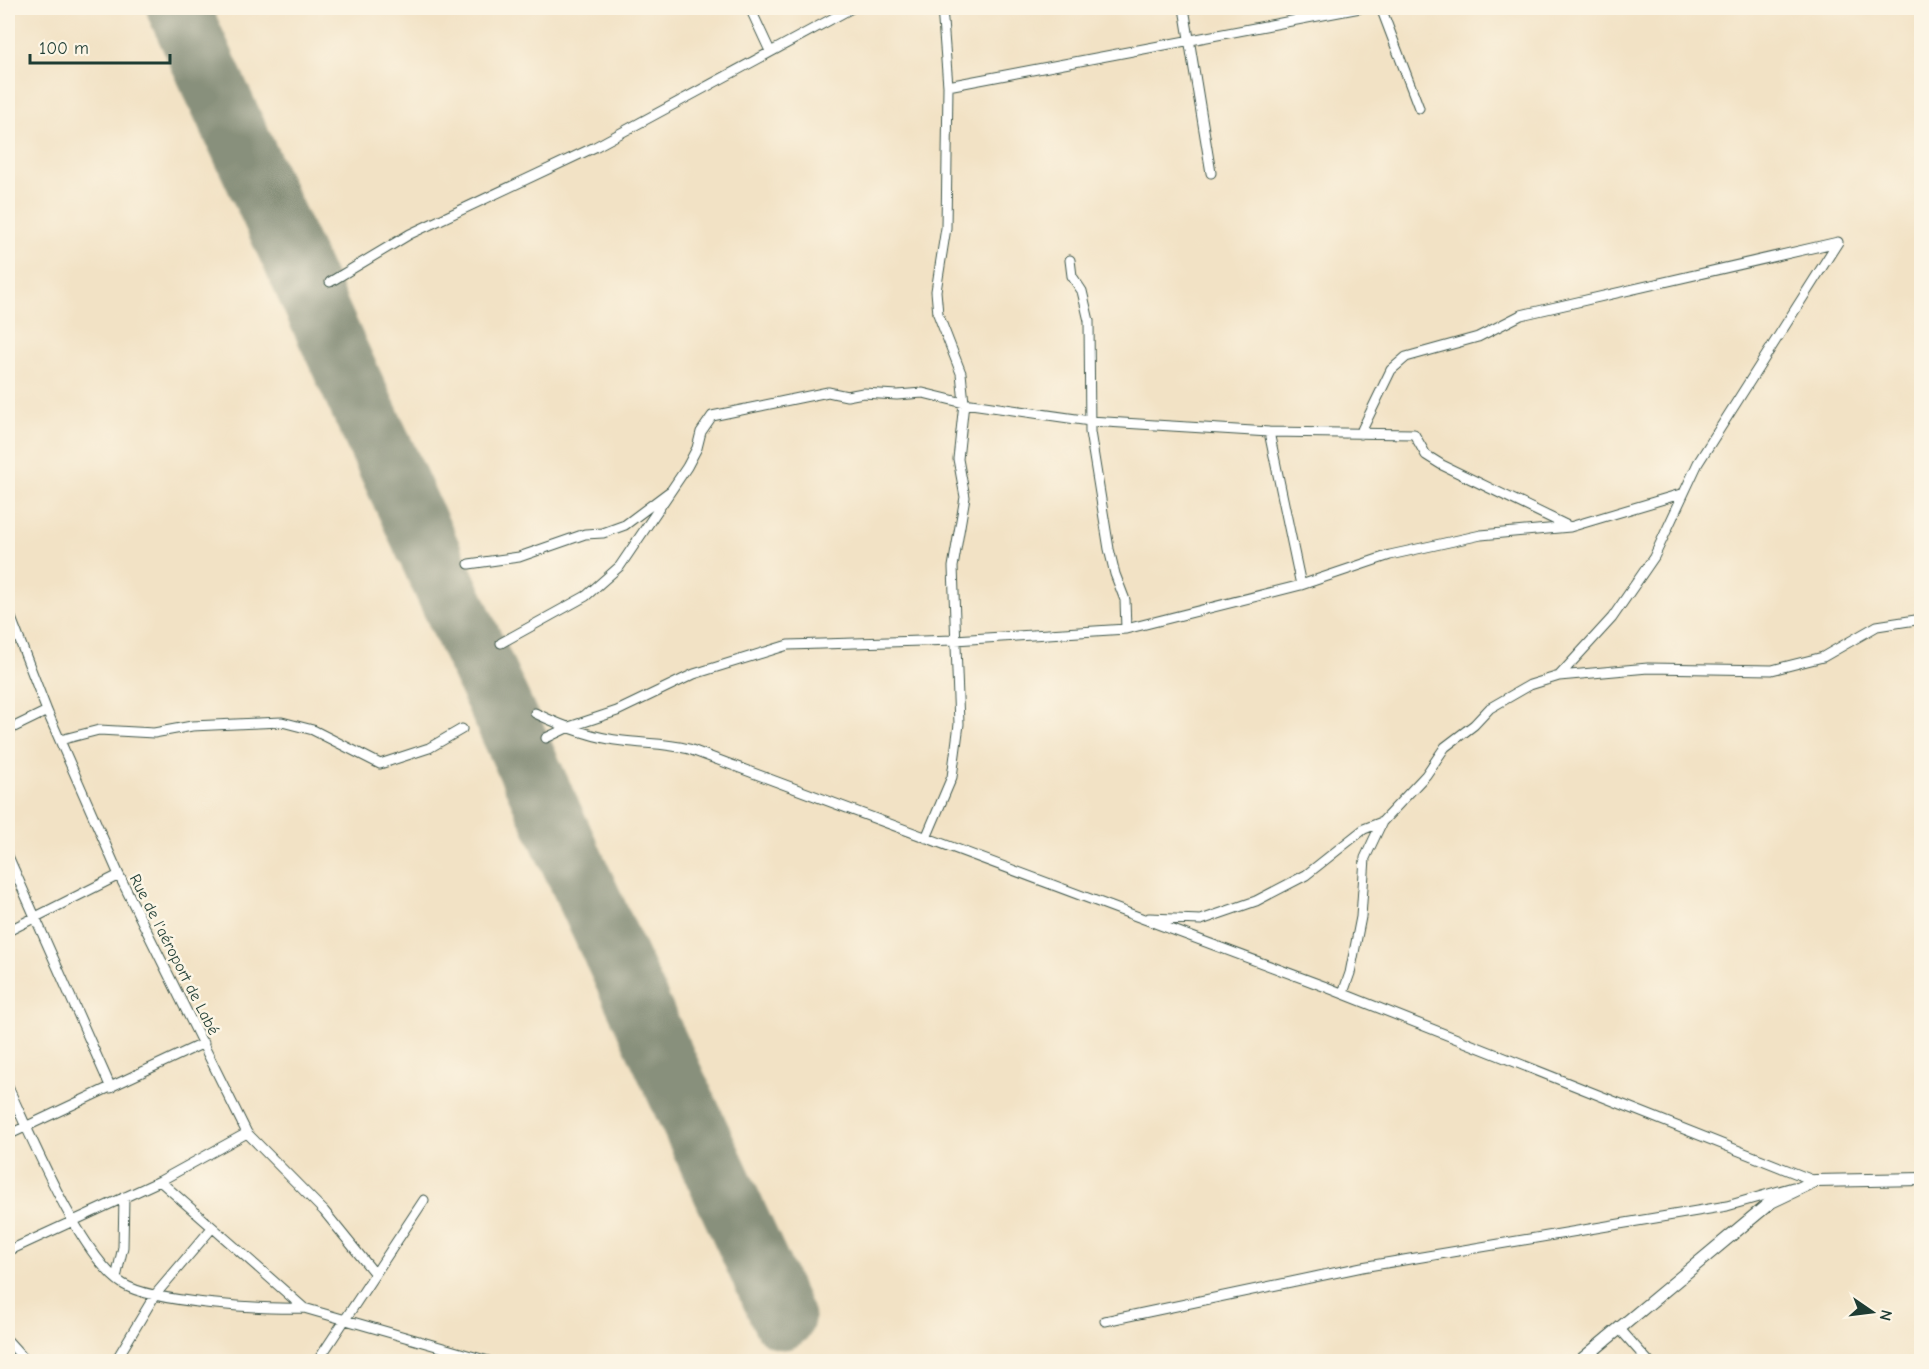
<svg xmlns="http://www.w3.org/2000/svg" width="1929" height="1369" font-family="'Comic Neue',sans-serif">
<rect width="100%" height="100%" fill="#fcf5e5"/>
<filter id="ink" filterUnits="userSpaceOnUse"><feTurbulence type="fractalNoise" baseFrequency=".0167" numOctaves="2"/><feDisplacementMap in="SourceGraphic" scale="12" xChannelSelector="R" yChannelSelector="G"/><feConvolveMatrix kernelMatrix="1 2 1 2 8 2 1 2 1" color-interpolation-filters="sRGB"/></filter>
<filter id="wash" filterUnits="userSpaceOnUse"><feTurbulence type="fractalNoise" baseFrequency=".008" numOctaves="4" result="noise"/><feDisplacementMap in="SourceGraphic" scale="24" xChannelSelector="R" yChannelSelector="G"/><feGaussianBlur stdDeviation="1.35" result="paint"/><feColorMatrix in="noise" values="0 0 0 0 0 0 0 0 0 0 0 0 0 0 0 0 0 1.4 0 .05"/><feComposite in="paint" operator="in"/></filter>
<g filter="url(#wash)">
<rect width="100%" height="100%" fill="#f2e2c5"/>
<g fill="none" stroke-linecap="round" stroke-linejoin="round">
<path stroke="#88907c" stroke-width="63" d="M 178,8 L 783,1318"/>
</g>
</g>
<g filter="url(#ink)">
<g fill="none" stroke-linecap="round" stroke-linejoin="round">
<defs>
<path id="minor" d="M 750,8 L 770,51
M 1184,8 L 1211,173
M 1381,8 L 1419,108
M 948,86 L 1360,8
M 1070,260 L 1072,276 L 1082,291 L 1089,321 L 1090,432 L 1109,549 L 1115,574 L 1125,600 L 1126,629
M 330,282 L 410,234 L 595,147 L 852,8
M 1269,432 L 1301,585
M 1360,434 L 1391,370 L 1406,357 L 1478,337 L 1521,315 L 1838,242
M 469,564 L 519,557 L 585,534 L 603,533 L 625,525 L 669,492
M 8,610 L 47,711 L 119,875 L 247,1133 L 324,1211 L 375,1274
M 501,643 L 586,596 L 620,566 L 687,467 L 697,448 L 701,432 L 712,416 L 828,392 L 847,396 L 863,393 L 897,395 L 923,393 L 964,403 L 1090,421 L 1269,432 L 1414,434 L 1426,455 L 1442,465 L 1570,527
M 1559,676 L 1648,668 L 1772,670 L 1823,657 L 1877,626 L 1922,619
M 535,713 C 562,726 593,738 623,741 C 646,744 666,743 689,749 L 1326,987 L 1815,1181
M 8,730 L 47,711
M 546,738 L 569,727 L 617,711 L 694,674 L 788,645 L 955,640 L 1126,629 L 1301,585 L 1390,555 L 1481,535 L 1570,527 L 1684,493
M 60,740 L 99,730 L 154,733 L 192,726 L 282,722 L 313,730 L 380,764 L 429,748 L 462,729
M 926,838 L 952,777 L 959,724 L 953,567 L 965,497 L 958,459 L 964,403 L 961,373 L 938,314 L 936,291 L 946,228 L 948,86 L 942,8
M 8,856 L 111,1088
M 1149,918 L 1201,920 L 1256,901 L 1306,875 L 1364,829 L 1382,822 L 1426,775 L 1445,747 L 1474,725 L 1490,708 L 1530,685 L 1559,676 L 1612,618 L 1654,557 L 1698,463 L 1838,242
M 8,931 L 119,875
M 1343,993 L 1350,973 L 1361,917 L 1365,858 L 1382,822
M 8,1087 C 30,1134 81,1258 123,1284 C 153,1303 265,1309 304,1308
M 8,1135 L 204,1043
M 160,1181 L 304,1308 L 492,1362
M 8,1251 L 160,1181 L 247,1133
M 116,1278 L 123,1247 L 124,1197
M 1105,1321 L 1362,1267 L 1727,1206 L 1793,1187
M 1619,1328 L 1649,1362
M 8,1341 L 27,1362
M 115,1362 L 155,1295 L 212,1228
M 317,1362 L 424,1200"/>
<path id="tertiary" d="M 1579,1362 L 1771,1202 L 1815,1181 L 1922,1179"/>
</defs>
<use href="#minor" stroke="#3f564a" stroke-width="11"/>
<use href="#tertiary" stroke="#3f564a" stroke-width="14"/>
<use href="#minor" stroke="#fff" stroke-width="9"/>
<use href="#tertiary" stroke="#fff" stroke-width="12"/>
</g>
</g>
<g text-anchor="middle" stroke-width="5" stroke-linejoin="round" paint-order="stroke">
<g font-size="16" fill="#1f3d34" stroke="#fcf5e5">
<text transform="translate(175 954) rotate(63)" y="6">Rue de l'aéroport de Labé</text>
</g>
</g>
<rect width="1929" height="1369" fill="none" stroke="#fcf5e5" stroke-width="30"/>
<g transform="translate(1872 1312) rotate(104)" stroke="#fcf5e5" stroke-width="4.5" paint-order="stroke">
<path d="M0-4.5L10 22L0 15L-10 22Z" fill="#1f3d34"/>
<text y="-9" font-size="16" font-weight="bold" text-anchor="middle" fill="#1f3d34">N</text>
</g>
<path d="M30 54v9h140v-9" fill="none" stroke="#1f3d34" stroke-width="3"/>
<text x="39" y="54" font-size="18" fill="#1f3d34" stroke="#fcf5e5" stroke-width="4.5" paint-order="stroke">100 m</text>
</svg>
